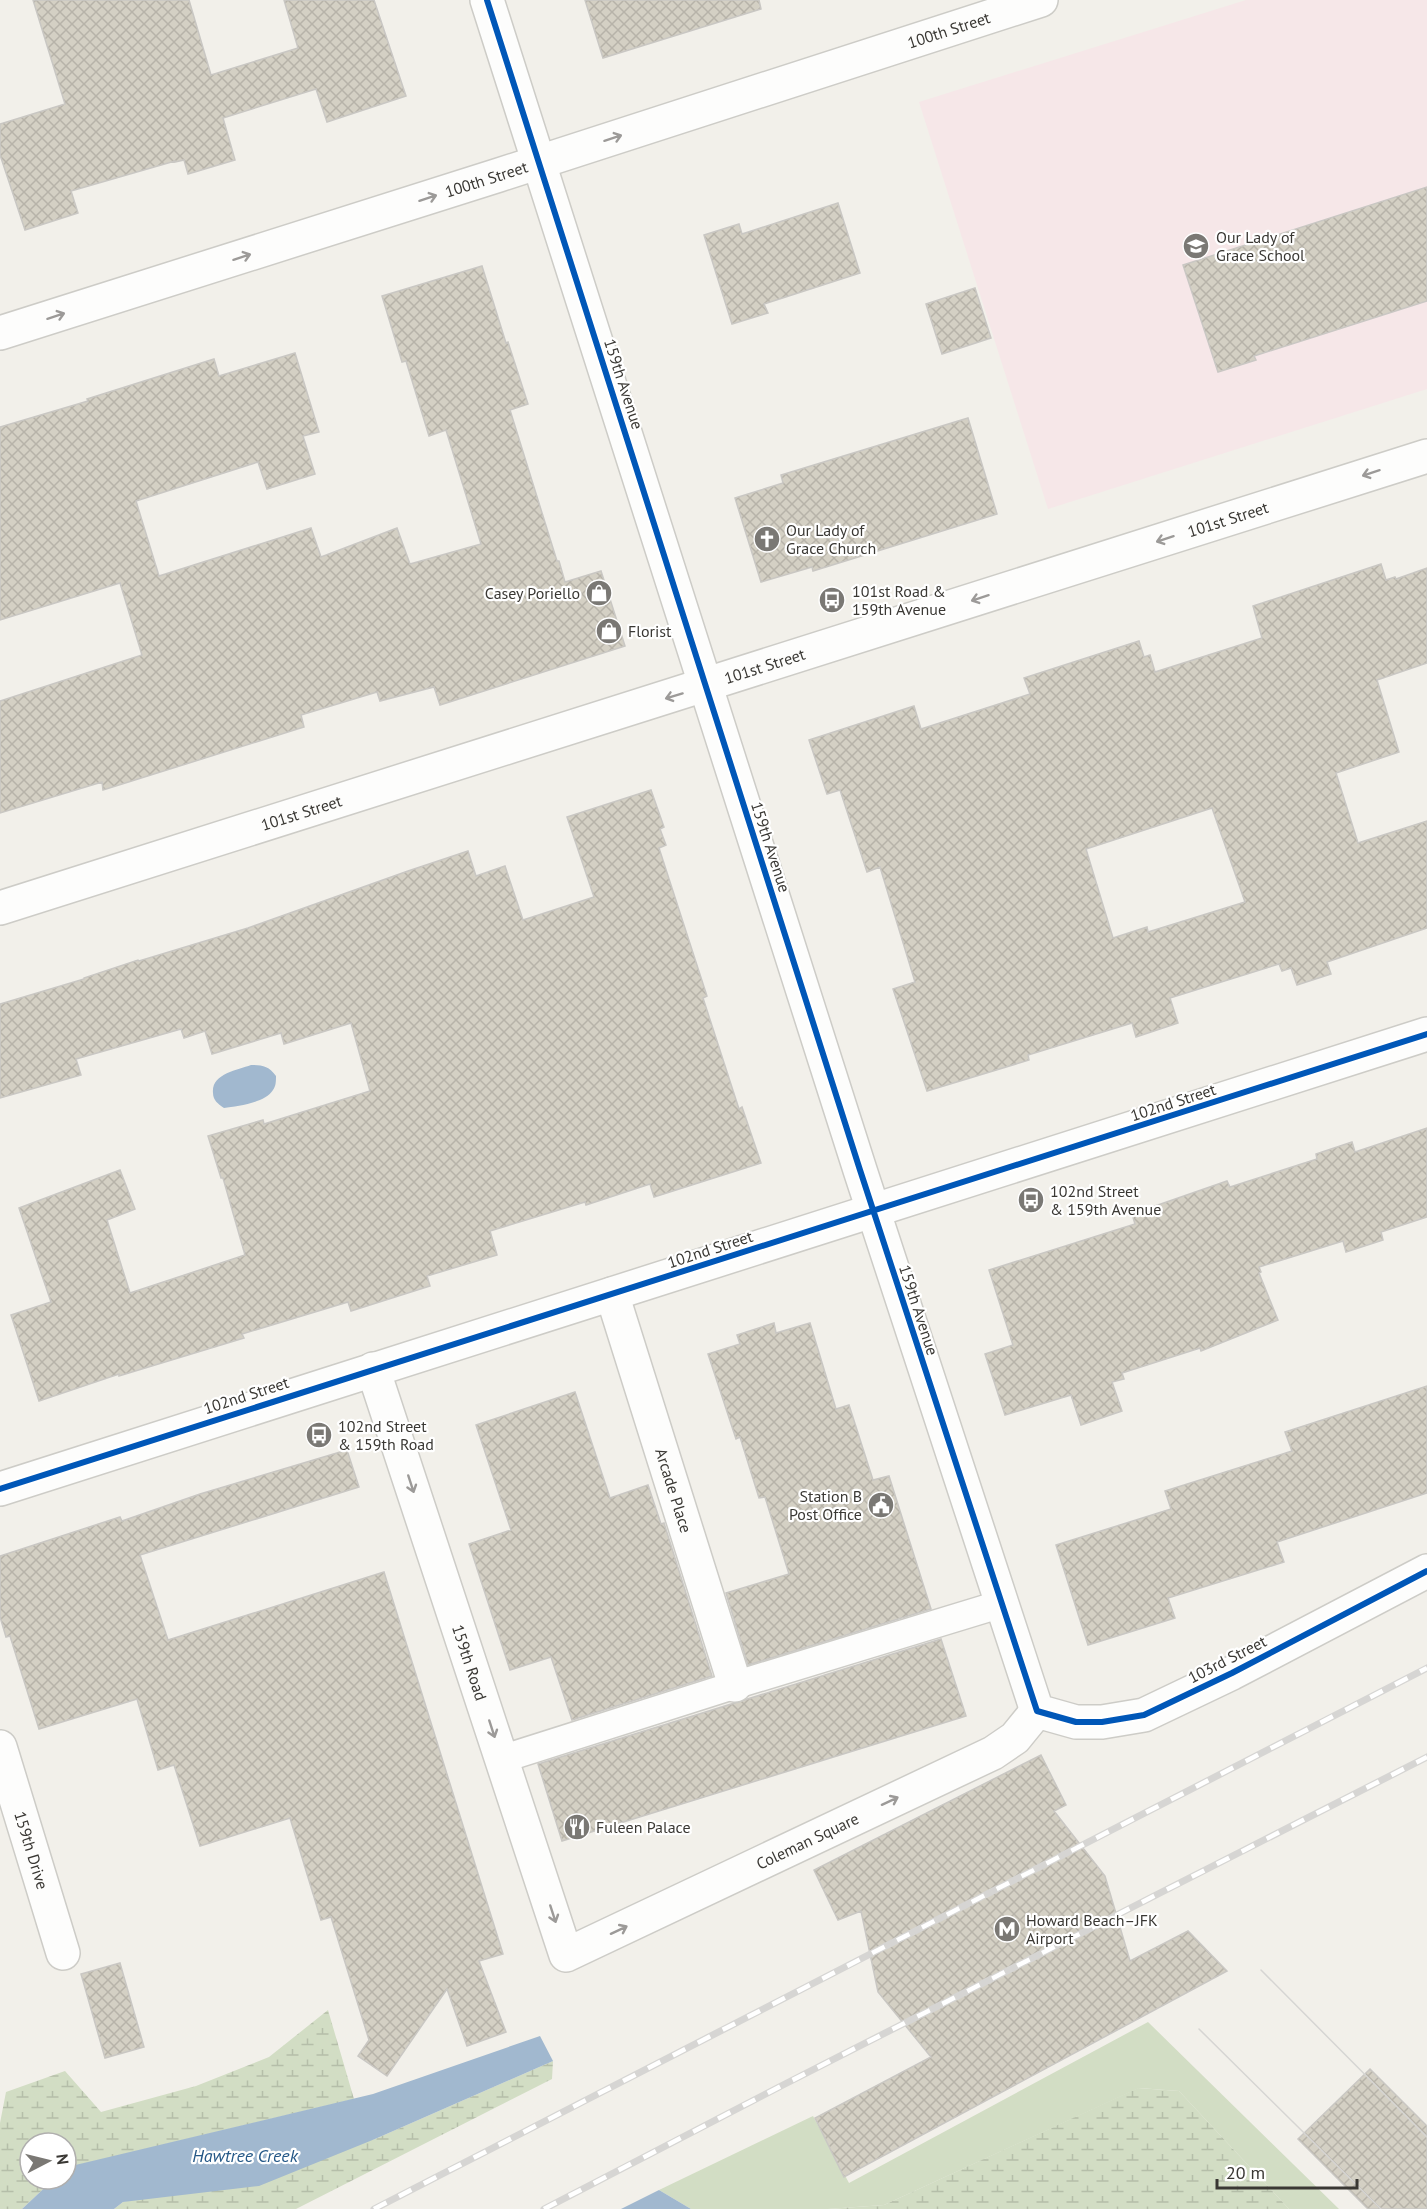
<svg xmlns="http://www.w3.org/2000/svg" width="1427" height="2209" font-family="'PT Sans',sans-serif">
<defs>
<pattern id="wetland-marsh" width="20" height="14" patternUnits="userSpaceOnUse" patternTransform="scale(1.5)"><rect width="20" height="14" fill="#d2ddc4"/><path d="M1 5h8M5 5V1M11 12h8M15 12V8" fill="none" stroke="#b5bea9"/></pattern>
<pattern id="building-cross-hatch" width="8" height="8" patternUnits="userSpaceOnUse" patternTransform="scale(1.5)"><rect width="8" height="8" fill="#d4d0c4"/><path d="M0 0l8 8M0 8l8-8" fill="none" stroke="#b7b3a9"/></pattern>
</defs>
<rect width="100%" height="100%" fill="#f2f0ea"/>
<path fill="#f6e7e8" d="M 1246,0 L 1427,0 L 1427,389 L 1048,509 L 919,102 Z"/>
<path fill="#d2ddc4" d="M 1148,2022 L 1339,2209 L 1289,2209 L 1179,2091 L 1139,2088 L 884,2205 L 828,2209 L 691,2209 L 659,2190 L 813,2116 L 849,2183 Z"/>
<path fill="url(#wetland-marsh)" d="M 328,2010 L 354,2099 L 66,2168 L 66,2143 L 30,2143 L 30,2179 L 54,2179 L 22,2209 L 0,2209 L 0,2123 L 6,2092 L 65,2071 L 101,2112 L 196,2086 L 269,2057 Z
M 553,2061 L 552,2079 L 296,2209 L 114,2209 L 123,2202 L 375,2139 Z
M 1138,2088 L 1179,2091 L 1289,2209 L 828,2209 L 884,2205 Z"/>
<path fill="#a1b8cf" d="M 251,1065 C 262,1065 269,1066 276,1076 C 276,1081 276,1086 273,1090 C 265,1103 238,1106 224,1108 C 218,1104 213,1100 213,1093 C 211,1074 237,1070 251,1065 Z
M 540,2036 L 553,2061 L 375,2139 L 259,2186 L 123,2202 L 114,2209 L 22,2209 L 54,2179 L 66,2179 L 67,2167 L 373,2094 Z
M 659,2190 L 691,2209 L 621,2209 Z"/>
<path fill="url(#building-cross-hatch)" stroke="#c9c7c3" stroke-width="1.5" fill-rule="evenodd" d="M 33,0 L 189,0 L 211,75 L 298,48 L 284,0 L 374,0 L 406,96 L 327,122 L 316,89 L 223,118 L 235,160 L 188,174 L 184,160 L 175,162 L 175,161 L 71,191 L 78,213 L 25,230 L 0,155 L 0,124 L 65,104 Z
M 585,0 L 759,0 L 761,9 L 603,58 Z
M 1427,187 L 1427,301 L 1254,356 L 1256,360 L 1218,372 L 1183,265 Z
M 838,203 L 860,273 L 764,304 L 768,313 L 732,324 L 704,235 L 739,224 L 742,234 Z
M 482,266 L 506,343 L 508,342 L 528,404 L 510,410 L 557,561 L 559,561 L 565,582 L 601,571 L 625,646 L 440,705 L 434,687 L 380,701 L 377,692 L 301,715 L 304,727 L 103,790 L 102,782 L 0,813 L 0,701 L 142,655 L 120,583 L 0,620 L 0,427 L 88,401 L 87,399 L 214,359 L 219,376 L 295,353 L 319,432 L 303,436 L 315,474 L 267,489 L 258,462 L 136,501 L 159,576 L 311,528 L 321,557 L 397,528 L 410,564 L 481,544 L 446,430 L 429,436 L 406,361 L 402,362 L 382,296 Z
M 975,288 L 991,338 L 942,354 L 926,304 Z
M 968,418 L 997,514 L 813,571 L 812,567 L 761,582 L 735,498 L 783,483 L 781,475 Z
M 1381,564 L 1386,580 L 1395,577 L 1396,579 L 1427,568 L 1427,663 L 1377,680 L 1399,752 L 1336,773 L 1358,843 L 1427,821 L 1427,928 L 1327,962 L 1331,974 L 1297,985 L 1291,968 L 1282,971 L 1279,964 L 1170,998 L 1178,1023 L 1136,1037 L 1132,1023 L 1028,1055 L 1029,1060 L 927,1091 L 893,989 L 915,982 L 880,867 L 867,872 L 840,790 L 827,794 L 809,740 L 914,706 L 921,729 L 1030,694 L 1024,678 L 1139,641 L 1144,657 L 1150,655 L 1155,672 L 1262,638 L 1253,606 ZM 1212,808 L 1245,902 L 1148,932 L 1147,927 L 1113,938 L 1086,849 Z
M 651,790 L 664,827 L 660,829 L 666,845 L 659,848 L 707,996 L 703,998 L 739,1109 L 742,1107 L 761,1163 L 654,1197 L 650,1184 L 586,1205 L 585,1202 L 490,1231 L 497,1255 L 427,1276 L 430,1286 L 351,1311 L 348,1302 L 242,1334 L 244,1338 L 119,1376 L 119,1374 L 39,1401 L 11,1315 L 51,1302 L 19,1208 L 120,1170 L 135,1209 L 107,1220 L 130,1293 L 245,1255 L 223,1178 L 221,1178 L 208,1136 L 263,1120 L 264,1124 L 370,1091 L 351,1023 L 284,1044 L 281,1033 L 212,1054 L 205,1031 L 184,1038 L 181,1029 L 76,1059 L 81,1075 L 0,1098 L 0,1004 L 84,979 L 84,978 L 138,960 L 139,961 L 248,928 L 408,871 L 468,851 L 476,876 L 505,866 L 523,920 L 594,897 L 567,817 Z
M 1427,1128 L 1427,1217 L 1381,1232 L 1383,1240 L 1346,1252 L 1343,1241 L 1259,1267 L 1261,1272 L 1259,1273 L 1278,1320 L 1201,1351 L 1200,1348 L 1122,1373 L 1124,1379 L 1112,1382 L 1122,1411 L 1081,1425 L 1071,1395 L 1005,1415 L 985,1354 L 1013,1345 L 989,1270 L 1135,1224 L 1132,1214 L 1227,1181 L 1230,1187 L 1317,1159 L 1316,1154 L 1352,1142 L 1355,1152 Z
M 774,1323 L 776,1333 L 810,1323 L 836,1409 L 849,1405 L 873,1480 L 889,1476 L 931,1609 L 748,1665 L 726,1593 L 789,1574 L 765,1497 L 759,1498 L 740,1437 L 736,1439 L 708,1354 L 740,1344 L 737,1335 Z
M 1427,1386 L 1427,1493 L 1277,1542 L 1284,1562 L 1168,1598 L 1175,1618 L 1088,1645 L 1056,1545 L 1171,1509 L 1165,1491 L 1292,1451 L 1285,1432 Z
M 575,1392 L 610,1498 L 648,1485 L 661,1524 L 664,1523 L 712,1676 L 572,1720 L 551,1657 L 510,1670 L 469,1544 L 511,1530 L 476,1425 Z
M 347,1450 L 359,1487 L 140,1555 L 168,1640 L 384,1572 L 503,1954 L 479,1961 L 506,2032 L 467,2046 L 447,1989 L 387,2076 L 358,2056 L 369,2040 L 331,1917 L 321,1920 L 290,1818 L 200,1846 L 174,1765 L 158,1770 L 137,1699 L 39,1729 L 10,1636 L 6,1637 L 0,1617 L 0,1556 L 120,1517 L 122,1521 L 200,1494 Z
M 941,1639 L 966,1716 L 562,1841 L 538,1764 Z
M 1041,1755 L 1066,1805 L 1054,1811 L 1105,1876 L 1130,1961 L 1188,1931 L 1227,1971 L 844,2177 L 815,2118 L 931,2057 L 878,1992 L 861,1911 L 838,1920 L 814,1870 Z
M 120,1963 L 144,2047 L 105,2058 L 81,1974 Z
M 1370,2069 L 1427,2126 L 1427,2209 L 1368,2209 L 1298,2139 Z"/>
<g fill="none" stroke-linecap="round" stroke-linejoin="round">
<defs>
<path id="lane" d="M 502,1759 L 735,1685 L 1001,1604"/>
<g id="street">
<path d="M 487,0 L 860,1170 L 1037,1711 L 1076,1722 L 1102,1722 L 1144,1715 L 1232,1673 L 1427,1571"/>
<path id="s1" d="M 0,333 L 499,175 L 1041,0"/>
<path id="s2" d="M 0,908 L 1427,456"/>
<path id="s3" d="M 612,1294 L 735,1685"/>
<path id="s4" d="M 373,1369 L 566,1955 L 993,1753 L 1015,1738 L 1037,1711"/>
<path d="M 0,1489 L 1427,1034"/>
<path id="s5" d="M 0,1747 L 63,1953"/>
</g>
</defs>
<use href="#lane" stroke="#cdccc7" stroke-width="30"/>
<use href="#street" stroke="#cdccc7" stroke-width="36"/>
<use href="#lane" stroke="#fdfdfc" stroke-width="27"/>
<use href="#street" stroke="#fdfdfc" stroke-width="33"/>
<path stroke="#d6d5d3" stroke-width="1.5" d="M 1261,1970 L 1427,2137
M 1199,2029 L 1381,2209"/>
<defs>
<path id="rail" d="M 374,2209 L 1427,1668
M 544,2209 L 783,2085 L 1427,1757"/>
</defs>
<use href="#rail" stroke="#d6d5d3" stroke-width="7"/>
<use href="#rail" stroke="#fff" stroke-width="4.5" stroke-dasharray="14" stroke-linecap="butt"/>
<defs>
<path id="cycleway" d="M 487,0 L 860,1170 L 1037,1711 L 1076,1722 L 1102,1722 L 1144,1715 L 1232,1673 L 1427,1571
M 0,1489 L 1427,1034"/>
</defs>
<use href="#cycleway" stroke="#fff" stroke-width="10"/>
<use href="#cycleway" stroke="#0057b8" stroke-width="6"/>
</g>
<defs><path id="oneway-shaft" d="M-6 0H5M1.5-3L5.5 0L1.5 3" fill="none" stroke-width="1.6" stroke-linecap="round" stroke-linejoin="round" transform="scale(1.5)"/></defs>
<g stroke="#9c9a98">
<use href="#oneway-shaft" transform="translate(613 138) rotate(-18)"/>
<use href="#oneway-shaft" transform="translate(428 198) rotate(-18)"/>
<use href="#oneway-shaft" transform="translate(242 257) rotate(-18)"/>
<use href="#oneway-shaft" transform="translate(56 316) rotate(-18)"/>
<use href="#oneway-shaft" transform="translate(1371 473) rotate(162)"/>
<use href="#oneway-shaft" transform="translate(1165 539) rotate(162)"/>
<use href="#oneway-shaft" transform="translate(980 598) rotate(162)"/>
<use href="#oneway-shaft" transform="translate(674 696) rotate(163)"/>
<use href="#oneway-shaft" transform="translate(411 1484) rotate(72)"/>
<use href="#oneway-shaft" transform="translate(492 1729) rotate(72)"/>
<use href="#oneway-shaft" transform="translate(890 1801) rotate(-25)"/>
<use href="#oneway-shaft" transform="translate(553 1914) rotate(72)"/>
<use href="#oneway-shaft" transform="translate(619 1930) rotate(-25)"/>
</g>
<defs>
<symbol id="school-disc" viewBox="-11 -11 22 22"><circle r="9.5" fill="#7a7874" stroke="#fff"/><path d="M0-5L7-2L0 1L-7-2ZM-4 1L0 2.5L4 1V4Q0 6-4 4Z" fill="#fff"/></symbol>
<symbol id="church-disc" viewBox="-11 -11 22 22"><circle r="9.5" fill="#7a7874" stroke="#fff"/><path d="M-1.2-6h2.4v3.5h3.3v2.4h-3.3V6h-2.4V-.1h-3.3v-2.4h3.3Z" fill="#fff"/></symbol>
<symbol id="shop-disc" viewBox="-11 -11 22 22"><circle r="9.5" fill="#7a7874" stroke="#fff"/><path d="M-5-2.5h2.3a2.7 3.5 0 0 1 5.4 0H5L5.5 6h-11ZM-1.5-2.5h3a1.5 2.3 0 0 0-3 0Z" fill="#fff"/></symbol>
<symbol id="bus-disc" viewBox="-11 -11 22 22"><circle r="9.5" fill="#7a7874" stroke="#fff"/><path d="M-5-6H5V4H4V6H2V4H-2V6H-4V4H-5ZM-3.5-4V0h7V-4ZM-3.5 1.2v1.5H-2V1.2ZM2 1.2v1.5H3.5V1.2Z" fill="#fff"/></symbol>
<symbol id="civic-disc" viewBox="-11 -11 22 22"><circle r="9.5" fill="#7a7874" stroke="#fff"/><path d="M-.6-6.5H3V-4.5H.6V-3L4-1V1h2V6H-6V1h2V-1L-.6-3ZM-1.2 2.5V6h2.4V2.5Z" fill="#fff"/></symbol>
<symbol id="restaurant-disc" viewBox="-11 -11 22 22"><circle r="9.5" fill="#7a7874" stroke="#fff"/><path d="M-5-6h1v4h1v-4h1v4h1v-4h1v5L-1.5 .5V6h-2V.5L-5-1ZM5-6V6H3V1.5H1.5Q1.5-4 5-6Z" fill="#fff"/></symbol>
<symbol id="metro-disc" viewBox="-11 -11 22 22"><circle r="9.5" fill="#7a7874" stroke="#fff"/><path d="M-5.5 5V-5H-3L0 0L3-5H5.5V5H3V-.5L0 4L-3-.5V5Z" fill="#fff"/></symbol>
</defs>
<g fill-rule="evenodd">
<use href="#school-disc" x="1181" y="231" width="30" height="30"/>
<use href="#church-disc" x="752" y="524" width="30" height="30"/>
<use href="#shop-disc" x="584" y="578" width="30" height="30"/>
<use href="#bus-disc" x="817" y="585" width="30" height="30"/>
<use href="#shop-disc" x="594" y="616" width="30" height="30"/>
<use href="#bus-disc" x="1016" y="1185" width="30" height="30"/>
<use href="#bus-disc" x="304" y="1420" width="30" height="30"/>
<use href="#civic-disc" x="866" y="1490" width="30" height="30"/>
<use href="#restaurant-disc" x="562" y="1812" width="30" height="30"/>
<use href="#metro-disc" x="992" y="1914" width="30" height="30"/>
</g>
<g text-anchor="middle" stroke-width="4.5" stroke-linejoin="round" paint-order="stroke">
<g font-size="16" fill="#3a3834" stroke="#fff">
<text dy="6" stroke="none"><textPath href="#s1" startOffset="996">100th Street</textPath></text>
<text dy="6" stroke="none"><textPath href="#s1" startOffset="510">100th Street</textPath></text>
<text transform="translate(624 384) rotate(72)" y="6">159th Avenue</text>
<text dy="6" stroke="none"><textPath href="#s2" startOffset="1288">101st Street</textPath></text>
<text dy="6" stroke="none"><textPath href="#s2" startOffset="802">101st Street</textPath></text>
<text dy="6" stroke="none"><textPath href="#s2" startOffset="316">101st Street</textPath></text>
<text transform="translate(771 847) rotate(72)" y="6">159th Avenue</text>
<text transform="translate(1173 1102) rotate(-18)" y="6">102nd Street</text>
<text transform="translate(710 1249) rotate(-18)" y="6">102nd Street</text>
<text transform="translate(919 1310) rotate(72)" y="6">159th Avenue</text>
<text transform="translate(246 1395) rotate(-18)" y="6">102nd Street</text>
<text dy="6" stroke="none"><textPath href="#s3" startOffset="206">Arcade Place</textPath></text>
<text transform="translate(1227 1659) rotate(-27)" y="6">103rd Street</text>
<text dy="6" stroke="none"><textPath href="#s4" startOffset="309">159th Road</textPath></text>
<text dy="6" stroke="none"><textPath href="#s4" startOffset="884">Coleman Square</textPath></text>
<text dy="6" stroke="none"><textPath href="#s5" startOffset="108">159th Drive</textPath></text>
</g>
<g font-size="16" fill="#3a3834" stroke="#fff" text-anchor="start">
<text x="1216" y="243">Our Lady of<tspan x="1216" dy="18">Grace School</tspan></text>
<text x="786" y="536">Our Lady of<tspan x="786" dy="18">Grace Church</tspan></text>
<text x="852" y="597">101st Road &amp;<tspan x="852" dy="18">159th Avenue</tspan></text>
<text x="580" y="599" text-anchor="end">Casey Poriello</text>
<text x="628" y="637">Florist</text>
<text x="1050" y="1197">102nd Street<tspan x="1050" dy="18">&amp; 159th Avenue</tspan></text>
<text x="338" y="1432">102nd Street<tspan x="338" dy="18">&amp; 159th Road</tspan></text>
<text x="862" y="1502" text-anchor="end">Station B<tspan x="862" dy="18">Post Office</tspan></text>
<text x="596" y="1833">Fuleen Palace</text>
<text x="1026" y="1926">Howard Beach–JFK<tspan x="1026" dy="18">Airport</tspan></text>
</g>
<g font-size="18" font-style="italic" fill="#255887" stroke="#fff">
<text x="245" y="2162">Hawtree Creek</text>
</g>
</g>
<g transform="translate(48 2161) rotate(83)"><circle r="28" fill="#ffffff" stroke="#b0afae" stroke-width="1.5"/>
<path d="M0-4.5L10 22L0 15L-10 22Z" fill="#7a7874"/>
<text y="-9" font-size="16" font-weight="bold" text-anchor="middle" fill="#3a3834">N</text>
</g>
<path d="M1217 2179v9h140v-9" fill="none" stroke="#3a3834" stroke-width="3"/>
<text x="1226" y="2179" font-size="18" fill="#3a3834" stroke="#ffffff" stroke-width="4.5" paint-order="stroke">20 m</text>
</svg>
